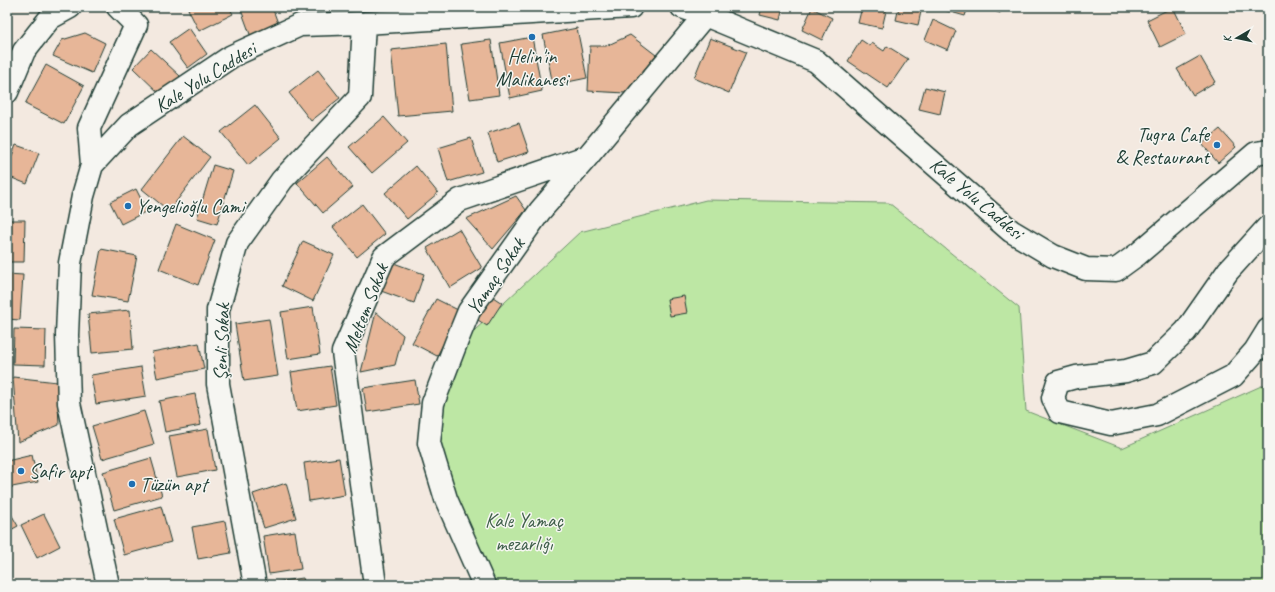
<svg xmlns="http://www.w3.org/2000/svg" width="1275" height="592" font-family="Caveat,sans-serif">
<rect width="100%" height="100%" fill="#f3e9e0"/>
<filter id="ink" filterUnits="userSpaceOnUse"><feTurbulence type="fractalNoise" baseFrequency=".025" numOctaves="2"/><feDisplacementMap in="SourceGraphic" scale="8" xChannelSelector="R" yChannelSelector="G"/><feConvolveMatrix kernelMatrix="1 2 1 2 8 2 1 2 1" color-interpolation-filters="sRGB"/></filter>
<g filter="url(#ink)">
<path fill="#bde7a4" stroke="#6e926c" d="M 706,200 L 889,203 L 1019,308 L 1026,411 L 1122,448 L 1268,383 L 1268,585 L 490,585 L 432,439 L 460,344 L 580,232 Z"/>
<path fill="#e7b698" stroke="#1f3d34" d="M 192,7 L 229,7 L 233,14 L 199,31 L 188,9 Z
M 240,7 L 272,7 L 279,26 L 251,37 Z
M 305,7 L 345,7 L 305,11 Z
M 762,7 L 783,7 L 780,20 L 760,15 Z
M 862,7 L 887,7 L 882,28 L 858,23 Z
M 899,7 L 922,7 L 918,25 L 896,20 Z
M 933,7 L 968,7 L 965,16 Z
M 982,7 L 1002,7 L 1000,13 Z
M 1173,7 L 1186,34 L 1160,47 L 1147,20 Z
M 812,8 L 832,18 L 822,40 L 802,30 Z
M 933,20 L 956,31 L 948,50 L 925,40 Z
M 189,28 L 207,54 L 188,68 L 169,42 Z
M 577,28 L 587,78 L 553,85 L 543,35 Z
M 85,33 L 105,43 L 92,73 L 53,56 L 62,40 Z
M 630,35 L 656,55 L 625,93 L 588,91 L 590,46 L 606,46 Z
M 532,37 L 542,91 L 510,98 L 500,43 Z
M 710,38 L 746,52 L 729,93 L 694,78 Z
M 491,40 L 499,95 L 470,99 L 461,44 Z
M 861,40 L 870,46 L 872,43 L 884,51 L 887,46 L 908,59 L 888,88 L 848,61 Z
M 446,44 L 452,111 L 398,116 L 391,50 Z
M 151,49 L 180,76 L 161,95 L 133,68 Z
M 1200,56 L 1215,82 L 1193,95 L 1177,69 Z
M 46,65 L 84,86 L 64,124 L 25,104 Z
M 318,70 L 340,98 L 311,121 L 289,93 Z
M 925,87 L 945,92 L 940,114 L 919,109 Z
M 255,105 L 281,138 L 248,165 L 221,132 Z
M 384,117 L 407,143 L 372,173 L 349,147 Z
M 519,123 L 529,152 L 497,162 L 488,133 Z
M 1220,129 L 1236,147 L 1218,163 L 1202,144 Z
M 183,136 L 210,157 L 169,211 L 142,189 Z
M 471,138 L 482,172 L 448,182 L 438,148 Z
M 16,145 L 39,153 L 27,184 L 7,176 L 7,169 Z
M 327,157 L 353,187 L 323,213 L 297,183 Z
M 213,165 L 233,171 L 217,224 L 197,218 Z
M 416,166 L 438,193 L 407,219 L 385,193 Z
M 136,189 L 147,211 L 121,224 L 110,202 Z
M 516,196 L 526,210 L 493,249 L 466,219 Z
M 362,204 L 385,234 L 357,257 L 333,227 Z
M 7,220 L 25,220 L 24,262 L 7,262 Z
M 176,224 L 215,240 L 198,285 L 159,269 Z
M 459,229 L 482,268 L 450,288 L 427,248 Z
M 303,241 L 334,255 L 313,301 L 282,286 Z
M 101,249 L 137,256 L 128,301 L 92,295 Z
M 391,262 L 424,274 L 414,303 L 381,291 Z
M 7,274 L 23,275 L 20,320 L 7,319 Z
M 490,295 L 502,303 L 487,326 L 475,318 Z
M 684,296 L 687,313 L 670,316 L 667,299 Z
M 436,299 L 460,311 L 437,356 L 412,343 Z
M 313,307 L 320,354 L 288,359 L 281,312 Z
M 130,310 L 133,349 L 92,353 L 88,314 Z
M 376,312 L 403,335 L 395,365 L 361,372 Z
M 269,319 L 278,376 L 244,381 L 235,324 Z
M 14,329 L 46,330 L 45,365 L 13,364 Z
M 199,343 L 204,369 L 157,378 L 152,352 Z
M 330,366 L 336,405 L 297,411 L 291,372 Z
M 141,367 L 146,396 L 96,404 L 91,375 Z
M 13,377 L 57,382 L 59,425 L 18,442 Z
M 415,380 L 419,404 L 367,412 L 363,388 Z
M 195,394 L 201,425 L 165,432 L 159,401 Z
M 144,411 L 154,444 L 102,459 L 92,426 Z
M 208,429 L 215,470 L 177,477 L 169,436 Z
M 32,455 L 38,482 L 7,488 L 7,461 Z
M 151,458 L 162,496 L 114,510 L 103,472 Z
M 339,458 L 345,495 L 309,501 L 304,463 Z
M 286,483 L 296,518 L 264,528 L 253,494 Z
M 161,506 L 171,542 L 124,555 L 114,519 Z
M 7,507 L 18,526 L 7,532 Z
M 44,514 L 60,546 L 37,558 L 21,525 Z
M 225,521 L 231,553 L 198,559 L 192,527 Z
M 295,531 L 301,569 L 269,574 L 263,536 Z
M 303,578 L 305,585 L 269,585 L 269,583 Z"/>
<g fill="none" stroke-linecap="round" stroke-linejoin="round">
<defs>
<path id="minor" d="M 682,7 L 705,15 L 816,61 L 1011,231 L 1053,256 L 1086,269 L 1116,270 L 1138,254 L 1256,153 L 1268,151
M 7,92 L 24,51 L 50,18 L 70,7
M 92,165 L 129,125 L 232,56 L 300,25 L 364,23 L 631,7
M 1268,227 L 1228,271 L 1186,331 L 1153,363 L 1126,371 L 1076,377 L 1058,382 L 1053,398 L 1060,412 L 1111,424 L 1157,415 L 1233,376 L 1255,351 L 1268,330
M 108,585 L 69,403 L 67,335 L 70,263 L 83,196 L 92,165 L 89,128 L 136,25 L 118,7
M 255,585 L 218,384 L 218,310 L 237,243 L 282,180 L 360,97 L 364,23
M 375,585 L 343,352 L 384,257 L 460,200 L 586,157
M 484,585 L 446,499 L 429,443 L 433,403 L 456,343 L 469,311 L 540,211 L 587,157 L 705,15"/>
</defs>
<use href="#minor" stroke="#1f3d34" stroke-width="25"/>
<use href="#minor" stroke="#f6f6f2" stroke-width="22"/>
</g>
</g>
<g fill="#1f6fb2" stroke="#f6f6f2" stroke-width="1.5">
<circle cx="532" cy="37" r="4"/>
<circle cx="1217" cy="145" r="4"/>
<circle cx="128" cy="206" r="4"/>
<circle cx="21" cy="471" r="4"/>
<circle cx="132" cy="484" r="4"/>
</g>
<g text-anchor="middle" stroke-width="3" stroke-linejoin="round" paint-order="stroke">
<g font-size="20" fill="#1f3d34" stroke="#f6f6f2" text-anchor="start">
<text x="532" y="63" text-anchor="middle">Helin'in<tspan x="532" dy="23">Malikanesi</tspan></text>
<text x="1209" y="141" text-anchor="end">Tugra Cafe<tspan x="1209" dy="23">&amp; Restaurant</tspan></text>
<text x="136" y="213">Yengelioğlu Cami</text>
<text x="29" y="478">Safir apt</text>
<text x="140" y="491">Tüzün apt</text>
</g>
<g font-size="20" fill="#1f3d34" stroke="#f6f6f2">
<text transform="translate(205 77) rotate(-32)" y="7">Kale Yolu Caddesi</text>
<text transform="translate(977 198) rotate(40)" y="7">Kale Yolu Caddesi</text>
<text transform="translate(495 276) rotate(-56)" y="7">Yamaç Sokak</text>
<text transform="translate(365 308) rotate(-69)" y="7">Meltem Sokak</text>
<text transform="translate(221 342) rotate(-88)" y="7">Şenli Sokak</text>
</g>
<g font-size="20" fill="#3f5f4a" stroke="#f6f6f2">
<text x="524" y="527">Kale Yamaç<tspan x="524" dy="23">mezarlığı</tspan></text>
</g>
</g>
<rect width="1275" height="592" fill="none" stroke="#f6f6f2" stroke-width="24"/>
<rect x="12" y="12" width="1251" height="568" fill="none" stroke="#1f3d34" stroke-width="1.5" filter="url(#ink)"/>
<g transform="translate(1237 38) rotate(261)" stroke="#f6f6f2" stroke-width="3" paint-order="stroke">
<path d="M0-3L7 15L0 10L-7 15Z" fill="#1f3d34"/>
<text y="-6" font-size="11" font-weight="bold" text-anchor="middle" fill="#1f3d34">K</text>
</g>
</svg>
